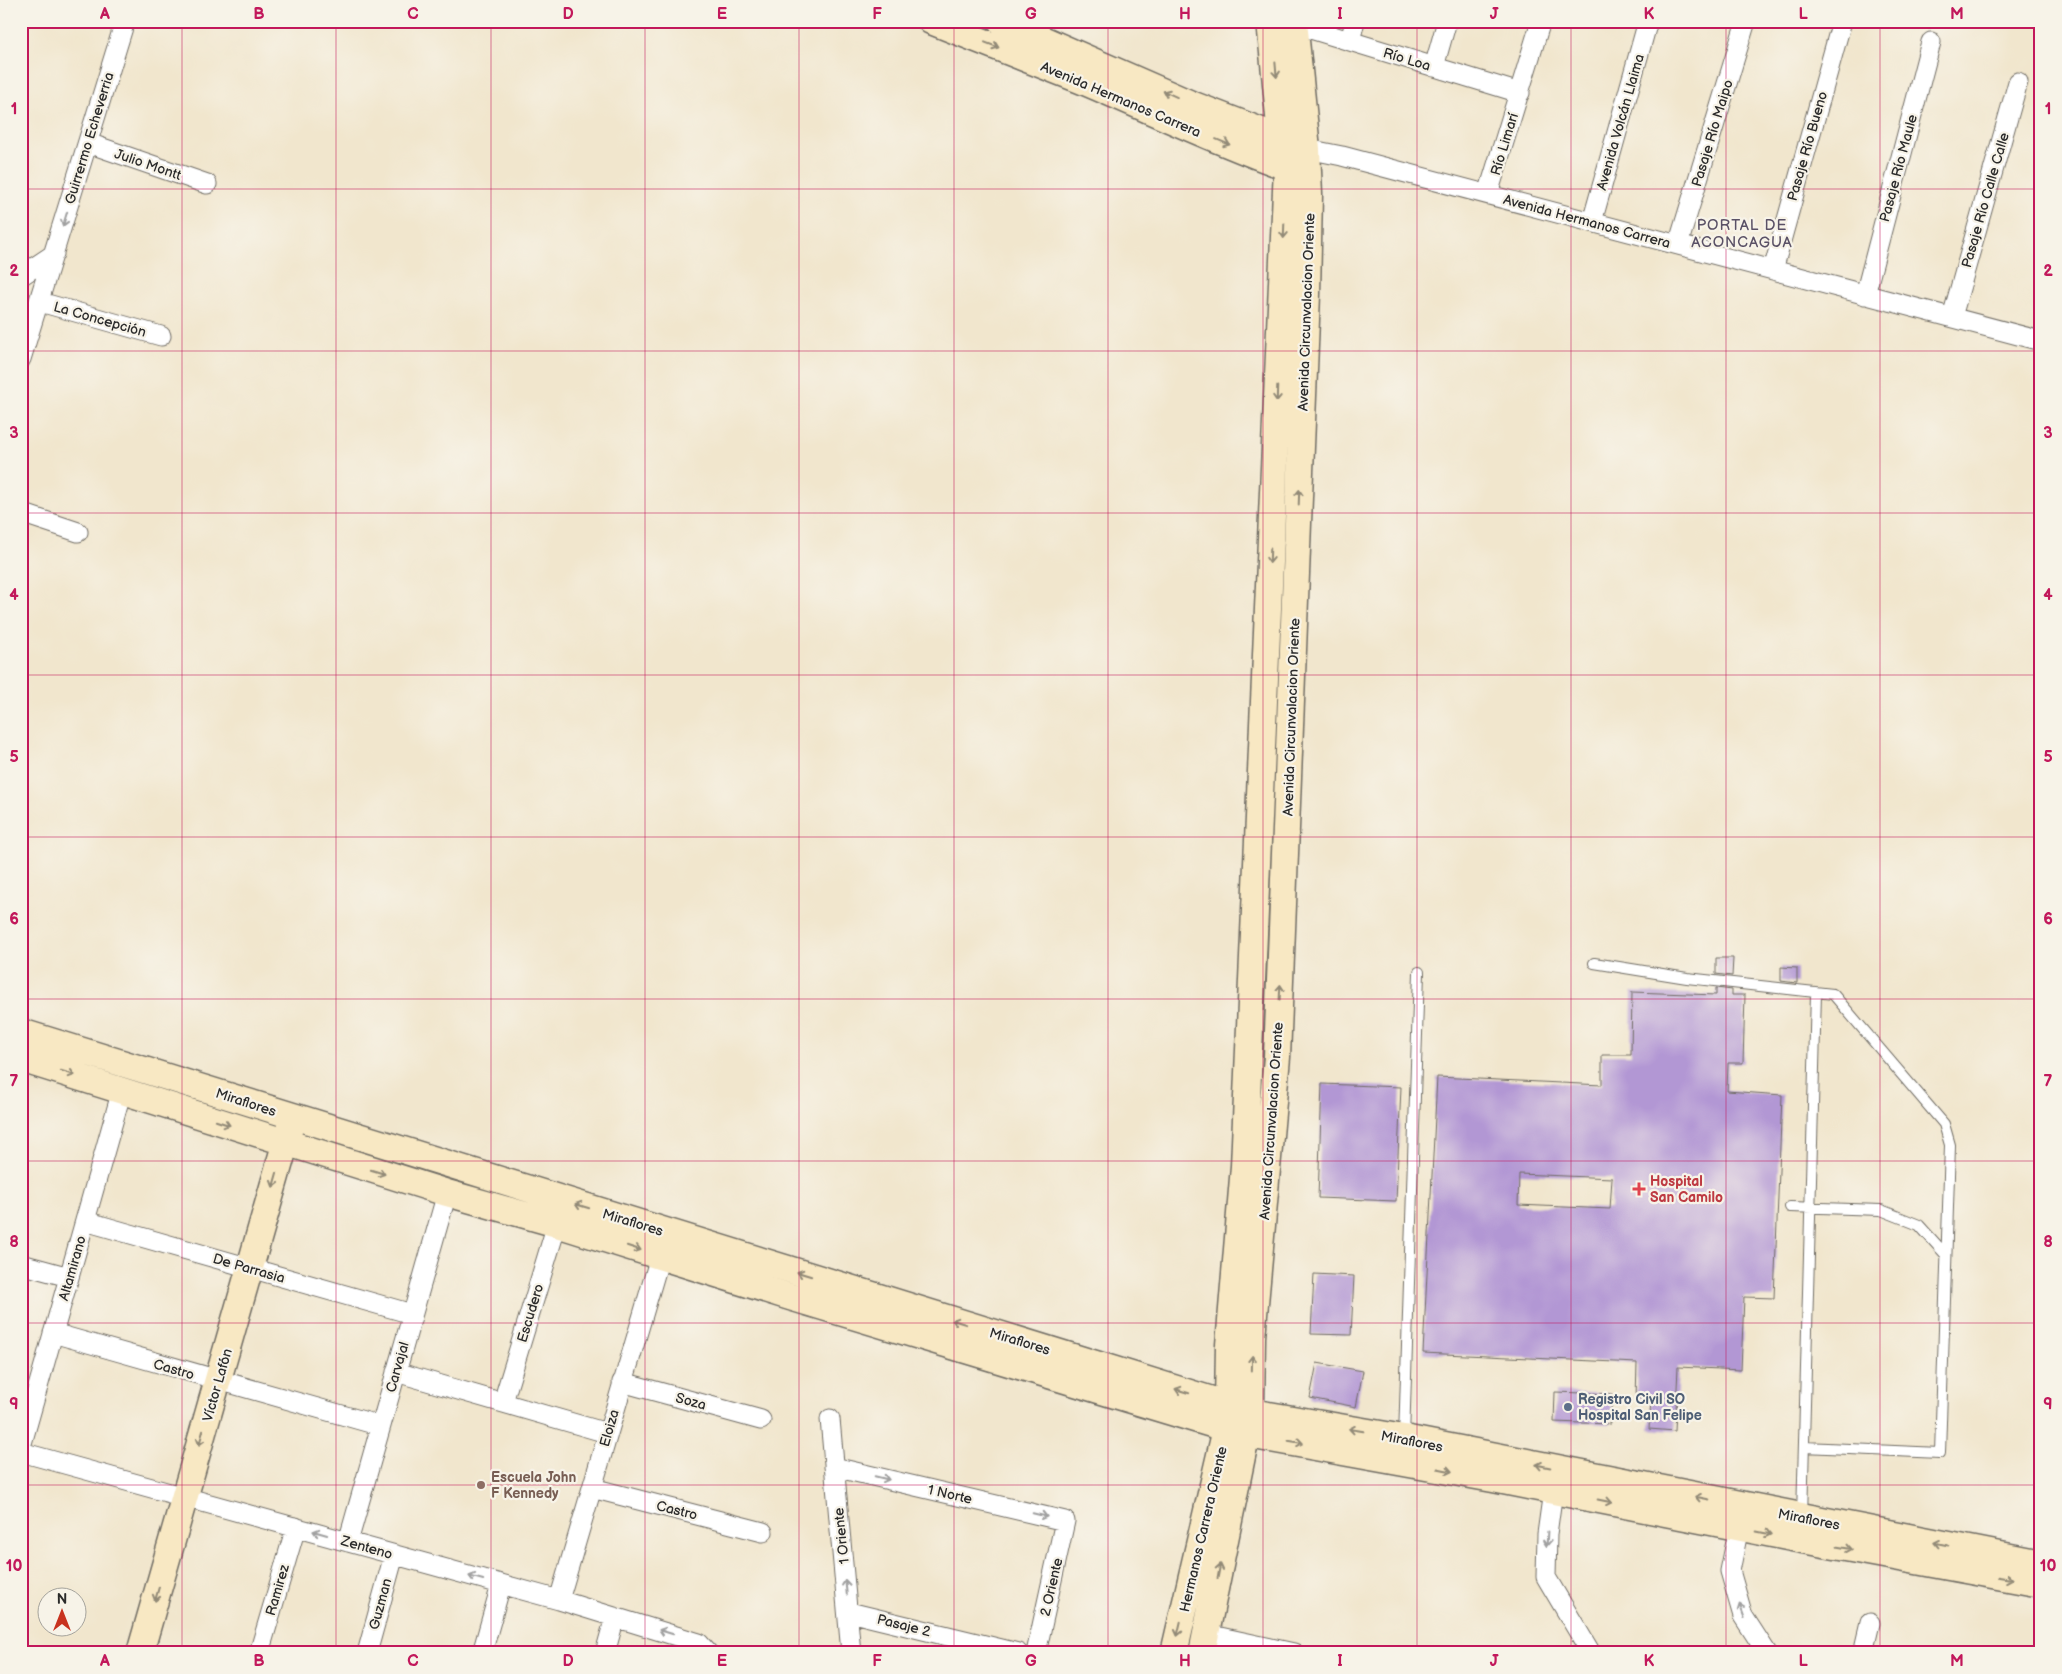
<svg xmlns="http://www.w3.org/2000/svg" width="2062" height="1674" font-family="'Balsamiq Sans',sans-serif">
<rect width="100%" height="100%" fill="#f7f3e8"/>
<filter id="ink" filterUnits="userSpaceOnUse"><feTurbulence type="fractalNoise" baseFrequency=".02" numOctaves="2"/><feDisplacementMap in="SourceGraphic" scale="10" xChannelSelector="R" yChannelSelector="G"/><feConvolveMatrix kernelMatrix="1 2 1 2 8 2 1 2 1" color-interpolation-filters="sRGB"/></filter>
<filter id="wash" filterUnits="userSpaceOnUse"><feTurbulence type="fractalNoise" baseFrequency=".0096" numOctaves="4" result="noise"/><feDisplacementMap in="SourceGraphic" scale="20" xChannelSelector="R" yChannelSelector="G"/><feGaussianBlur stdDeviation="1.12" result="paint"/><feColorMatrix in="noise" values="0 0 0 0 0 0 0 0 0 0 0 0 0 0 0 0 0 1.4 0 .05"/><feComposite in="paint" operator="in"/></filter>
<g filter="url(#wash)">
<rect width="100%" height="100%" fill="#f1e6cd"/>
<g id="blocks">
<path fill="#b297d4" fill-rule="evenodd" d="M 1716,958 L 1733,958 L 1732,976 L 1716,974 Z
M 1781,967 L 1797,968 L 1797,983 L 1781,981 Z
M 1716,988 L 1732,990 L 1732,995 L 1745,995 L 1743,1063 L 1728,1063 L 1727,1091 L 1782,1095 L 1774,1298 L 1744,1297 L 1741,1370 L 1678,1367 L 1675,1431 L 1649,1429 L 1651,1399 L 1636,1398 L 1637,1363 L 1423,1353 L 1437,1077 L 1602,1085 L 1602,1055 L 1631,1055 L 1632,992 L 1716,995 ZM 1519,1174 L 1612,1178 L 1610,1209 L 1518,1205 Z
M 1322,1084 L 1401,1087 L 1396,1201 L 1318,1198 Z
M 1314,1274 L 1354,1276 L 1351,1335 L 1311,1334 Z
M 1317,1363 L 1363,1371 L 1356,1407 L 1310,1398 Z
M 1555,1392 L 1612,1394 L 1610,1424 L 1554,1422 Z"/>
</g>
</g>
<g filter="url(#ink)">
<use href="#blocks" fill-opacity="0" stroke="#706c64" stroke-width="1"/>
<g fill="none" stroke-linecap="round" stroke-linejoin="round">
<defs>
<path id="lane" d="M 1594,963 L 1687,978 L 1833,994 L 1944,1124 L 1950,1145 L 1940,1453 L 1804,1447
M 1790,1207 L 1881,1210 L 1919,1225 L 1946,1255
M 1404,1438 L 1419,972
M 1802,1517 L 1816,993
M 2038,1653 L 2041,1643"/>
<path id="street" d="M 1294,24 L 1520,93
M 1350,41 L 1355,21
M 1434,67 L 1447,21
M 88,143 L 207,184
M 1307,149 L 1342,156 L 2041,341
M 1488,194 L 1541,21
M 1592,222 L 1648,21
M 1678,245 L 1746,21
M 1773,270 L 1842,21
M 21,276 L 54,254
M 1865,295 L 1931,42
M 40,302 L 161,336
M 1952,317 L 2018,82
M 21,359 L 125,21
M 21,513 L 78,532
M 85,1221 L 412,1314
M 21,1264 L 69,1277
M 53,1333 L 381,1426
M 396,1372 L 607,1433
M 622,1382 L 761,1420
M 503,1402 L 557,1224
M 830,1419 L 851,1653
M 21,1447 L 122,1090
M 21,1452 L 559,1600 L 699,1643 L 708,1653
M 834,1467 L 1065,1521 L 1036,1653
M 592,1488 L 763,1532
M 1553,1491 L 1547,1534 L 1546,1577 L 1591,1653
M 1739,1527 L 1730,1571 L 1743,1616 L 1767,1653
M 348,1542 L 447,1193
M 559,1600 L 660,1257
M 849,1612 L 1018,1653
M 1206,1634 L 1294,1653
M 259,1653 L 296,1527
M 367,1653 L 394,1555
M 482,1653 L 501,1585
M 605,1653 L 615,1617
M 1863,1653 L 1870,1623"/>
<path id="secondary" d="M 931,21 C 980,40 1030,60 1080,80 C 1149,109 1216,142 1287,167 L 1297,158
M 1001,21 L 1191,104 L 1295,144
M 21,1032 L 1251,1412 L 1404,1438 L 2041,1563
M 21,1059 L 447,1193 L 557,1224 L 790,1297 L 1248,1435 L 1493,1479 L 1797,1539 L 2041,1584
M 140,1653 L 290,1127
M 1174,1653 L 1226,1429 L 1228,1405 L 1229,1345 L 1244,1166 L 1287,167 L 1281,137 L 1270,21
M 1202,1653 L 1251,1412 L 1252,1337 L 1277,1057 L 1307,294 L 1309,194 L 1307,149 L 1294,21"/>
</defs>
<use href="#lane" stroke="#706c64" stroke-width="12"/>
<use href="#street" stroke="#706c64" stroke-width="21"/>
<use href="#secondary" stroke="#706c64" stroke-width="29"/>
<use href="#lane" stroke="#fff" stroke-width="10"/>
<use href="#street" stroke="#fff" stroke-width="19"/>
<use href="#secondary" stroke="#f8e8c3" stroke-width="26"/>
</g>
<defs><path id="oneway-shaft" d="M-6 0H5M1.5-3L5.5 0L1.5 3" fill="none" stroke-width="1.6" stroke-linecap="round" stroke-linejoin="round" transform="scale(1.25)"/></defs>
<g stroke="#928a77">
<use href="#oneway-shaft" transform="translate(992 45) rotate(21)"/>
<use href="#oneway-shaft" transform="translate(1276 70) rotate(85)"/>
<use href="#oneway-shaft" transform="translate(1170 94) rotate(-156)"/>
<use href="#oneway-shaft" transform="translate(1223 142) rotate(22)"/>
<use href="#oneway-shaft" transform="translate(1284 231) rotate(92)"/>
<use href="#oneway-shaft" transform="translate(1277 394) rotate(92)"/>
<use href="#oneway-shaft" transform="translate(1299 497) rotate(-88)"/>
<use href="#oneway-shaft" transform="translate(1270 556) rotate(92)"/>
<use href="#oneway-shaft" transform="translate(1280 992) rotate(-87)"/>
<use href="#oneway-shaft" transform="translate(68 1073) rotate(17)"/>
<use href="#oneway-shaft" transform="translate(223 1123) rotate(18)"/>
<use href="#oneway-shaft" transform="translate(378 1172) rotate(17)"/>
<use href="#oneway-shaft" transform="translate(275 1180) rotate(106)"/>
<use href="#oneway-shaft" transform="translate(582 1206) rotate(-163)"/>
<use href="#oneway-shaft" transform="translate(634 1248) rotate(18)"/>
<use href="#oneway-shaft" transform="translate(804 1274) rotate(-163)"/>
<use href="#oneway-shaft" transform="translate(959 1322) rotate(-163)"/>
<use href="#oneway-shaft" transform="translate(1252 1363) rotate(-89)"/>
<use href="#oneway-shaft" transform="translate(1182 1391) rotate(-163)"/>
<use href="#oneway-shaft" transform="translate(1356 1430) rotate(-170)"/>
<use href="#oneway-shaft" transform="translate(201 1438) rotate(106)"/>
<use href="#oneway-shaft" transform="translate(1296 1442) rotate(10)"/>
<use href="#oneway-shaft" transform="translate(1543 1466) rotate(-169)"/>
<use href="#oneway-shaft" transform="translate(1445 1470) rotate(11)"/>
<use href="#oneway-shaft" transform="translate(1702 1498) rotate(-169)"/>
<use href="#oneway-shaft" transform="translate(1605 1501) rotate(11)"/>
<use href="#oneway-shaft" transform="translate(1764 1533) rotate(11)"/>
<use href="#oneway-shaft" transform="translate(1941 1544) rotate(-169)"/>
<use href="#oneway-shaft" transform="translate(1845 1548) rotate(10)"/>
<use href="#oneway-shaft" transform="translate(1219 1571) rotate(-79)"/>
<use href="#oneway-shaft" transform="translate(2005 1578) rotate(10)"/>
<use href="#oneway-shaft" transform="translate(157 1594) rotate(106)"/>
<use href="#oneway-shaft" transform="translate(1179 1629) rotate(103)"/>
</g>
<g stroke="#a0a0a0">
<use href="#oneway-shaft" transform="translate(65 219) rotate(107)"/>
<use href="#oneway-shaft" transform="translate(882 1478) rotate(13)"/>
<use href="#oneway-shaft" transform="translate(1040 1515) rotate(13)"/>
<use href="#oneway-shaft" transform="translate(320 1533) rotate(-164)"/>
<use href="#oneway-shaft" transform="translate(1547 1539) rotate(93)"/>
<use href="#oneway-shaft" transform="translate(476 1578) rotate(-165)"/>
<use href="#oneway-shaft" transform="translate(846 1587) rotate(-96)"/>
<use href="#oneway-shaft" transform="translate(1742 1611) rotate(-110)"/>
<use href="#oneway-shaft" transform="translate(666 1632) rotate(-163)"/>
</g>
</g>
<path fill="none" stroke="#c2185b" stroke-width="1" stroke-opacity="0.55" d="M 182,21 L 182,1653M 336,21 L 336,1653M 491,21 L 491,1653M 645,21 L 645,1653M 799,21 L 799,1653M 954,21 L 954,1653M 1108,21 L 1108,1653M 1263,21 L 1263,1653M 1417,21 L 1417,1653M 1571,21 L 1571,1653M 1726,21 L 1726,1653M 1880,21 L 1880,1653M 21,189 L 2041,189M 21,351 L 2041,351M 21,513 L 2041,513M 21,675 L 2041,675M 21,837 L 2041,837M 21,999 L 2041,999M 21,1161 L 2041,1161M 21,1323 L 2041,1323M 21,1485 L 2041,1485"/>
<path fill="#e0444e" stroke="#f7f3e8" stroke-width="2" d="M1636.5 1181.5h5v5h5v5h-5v5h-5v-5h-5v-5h5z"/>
<circle fill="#5c6f8a" stroke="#f7f3e8" stroke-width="2" cx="1568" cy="1407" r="5"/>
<circle fill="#8d6e63" stroke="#f7f3e8" stroke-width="2" cx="481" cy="1485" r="5"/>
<g text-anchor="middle" stroke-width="4.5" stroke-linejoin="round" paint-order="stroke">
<g font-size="14" fill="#2b2b2b" stroke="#f7f3e8">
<text transform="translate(1407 59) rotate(17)" y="5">Río Loa</text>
<text transform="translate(1121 99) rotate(23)" y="5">Avenida Hermanos Carrera</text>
<text transform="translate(1620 122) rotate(-74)" y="5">Avenida Volcán Llaima</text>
<text transform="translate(1712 133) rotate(-73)" y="5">Pasaje Río Maipo</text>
<text transform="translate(89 138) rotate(-73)" y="5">Guirrermo Echeverria</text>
<text transform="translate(1504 144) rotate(-73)" y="5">Río Limarí</text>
<text transform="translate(1807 146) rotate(-74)" y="5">Pasaje Río Bueno</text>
<text transform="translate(148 164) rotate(19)" y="5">Julio Montt</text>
<text transform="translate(1898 168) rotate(-75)" y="5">Pasaje Río Maule</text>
<text transform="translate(1985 200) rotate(-74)" y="5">Pasaje Río Calle Calle</text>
<text transform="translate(1587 221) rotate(15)" y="5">Avenida Hermanos Carrera</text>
<text transform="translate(1306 312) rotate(-88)" y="5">Avenida Circunvalacion Oriente</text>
<text transform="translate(100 319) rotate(16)" y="5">La Concepción</text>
<text transform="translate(1291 717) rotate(-88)" y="5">Avenida Circunvalacion Oriente</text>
<text transform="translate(246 1102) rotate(18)" y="5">Miraflores</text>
<text transform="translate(1271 1121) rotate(-86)" y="5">Avenida Circunvalacion Oriente</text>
<text transform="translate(633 1222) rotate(17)" y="5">Miraflores</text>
<text transform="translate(72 1268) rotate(-74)" y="5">Altamirano</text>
<text transform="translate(249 1268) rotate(16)" y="5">De Parrasia</text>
<text transform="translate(530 1313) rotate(-73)" y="5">Escudero</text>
<text transform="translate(1020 1341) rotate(17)" y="5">Miraflores</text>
<text transform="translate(397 1367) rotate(-74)" y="5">Carvajal</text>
<text transform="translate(174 1369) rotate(16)" y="5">Castro</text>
<text transform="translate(217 1385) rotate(-74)" y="5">Víctor Lafón</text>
<text transform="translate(691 1401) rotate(15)" y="5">Soza</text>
<text transform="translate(609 1428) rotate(-74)" y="5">Eloiza</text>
<text transform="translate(1412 1441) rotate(11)" y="5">Miraflores</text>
<text transform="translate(950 1494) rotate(13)" y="5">1 Norte</text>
<text transform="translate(677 1510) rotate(14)" y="5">Castro</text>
<text transform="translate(1809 1519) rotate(11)" y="5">Miraflores</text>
<text transform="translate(1203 1529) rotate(-77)" y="5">Hermanos Carrera Oriente</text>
<text transform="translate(841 1536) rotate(-96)" y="5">1 Oriente</text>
<text transform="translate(367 1547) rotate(16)" y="5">Zenteno</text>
<text transform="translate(1051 1587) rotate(-77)" y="5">2 Oriente</text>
<text transform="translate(277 1590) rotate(-74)" y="5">Ramirez</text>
<text transform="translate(380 1604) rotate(-75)" y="5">Guzman</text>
<text transform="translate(904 1625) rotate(14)" y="5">Pasaje 2</text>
</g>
<g font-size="14" font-weight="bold" fill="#be3a42" stroke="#f7f3e8" text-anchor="start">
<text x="1650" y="1186">Hospital<tspan x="1650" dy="16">San Camilo</tspan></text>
</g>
<g font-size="14" font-weight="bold" fill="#4e5e75" stroke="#f7f3e8" text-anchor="start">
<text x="1578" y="1404">Registro Civil SO<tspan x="1578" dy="16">Hospital San Felipe</tspan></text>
</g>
<g font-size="14" font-weight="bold" fill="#785e54" stroke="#f7f3e8" text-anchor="start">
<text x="491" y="1482">Escuela John<tspan x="491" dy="16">F Kennedy</tspan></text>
</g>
<g font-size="15" letter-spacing="1" fill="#5a5166" stroke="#f7f3e8">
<text x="1742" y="230">PORTAL DE<tspan x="1742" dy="17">ACONCAGUA</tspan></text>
</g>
</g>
<rect width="2062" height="1674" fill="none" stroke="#f7f3e8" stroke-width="55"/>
<g transform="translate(62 1612)"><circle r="24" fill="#f7f3e8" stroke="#a5a39c"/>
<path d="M0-4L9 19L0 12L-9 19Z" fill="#c8321e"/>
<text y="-8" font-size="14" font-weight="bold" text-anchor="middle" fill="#2b2b2b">N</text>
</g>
<rect x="28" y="28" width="2006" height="1618" fill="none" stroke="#c2185b" stroke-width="2"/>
<g font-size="16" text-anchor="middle" font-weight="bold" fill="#c2185b">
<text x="105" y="19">A</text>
<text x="259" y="19">B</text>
<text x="413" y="19">C</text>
<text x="568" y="19">D</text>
<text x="722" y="19">E</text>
<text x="877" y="19">F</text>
<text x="1031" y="19">G</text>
<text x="1185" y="19">H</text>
<text x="1340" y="19">I</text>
<text x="1494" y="19">J</text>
<text x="1649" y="19">K</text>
<text x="1803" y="19">L</text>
<text x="1957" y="19">M</text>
<text x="14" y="114">1</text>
<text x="2048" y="114">1</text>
<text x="14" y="276">2</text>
<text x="2048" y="276">2</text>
<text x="14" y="438">3</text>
<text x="2048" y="438">3</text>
<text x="14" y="600">4</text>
<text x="2048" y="600">4</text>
<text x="14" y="762">5</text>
<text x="2048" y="762">5</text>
<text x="14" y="924">6</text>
<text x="2048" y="924">6</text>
<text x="14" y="1086">7</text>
<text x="2048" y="1086">7</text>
<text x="14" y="1247">8</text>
<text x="2048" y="1247">8</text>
<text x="14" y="1409">9</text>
<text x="2048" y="1409">9</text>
<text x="14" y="1571">10</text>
<text x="2048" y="1571">10</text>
<text x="105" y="1666">A</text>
<text x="259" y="1666">B</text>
<text x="413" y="1666">C</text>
<text x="568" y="1666">D</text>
<text x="722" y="1666">E</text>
<text x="877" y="1666">F</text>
<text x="1031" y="1666">G</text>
<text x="1185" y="1666">H</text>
<text x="1340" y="1666">I</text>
<text x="1494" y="1666">J</text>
<text x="1649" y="1666">K</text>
<text x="1803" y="1666">L</text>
<text x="1957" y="1666">M</text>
</g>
</svg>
